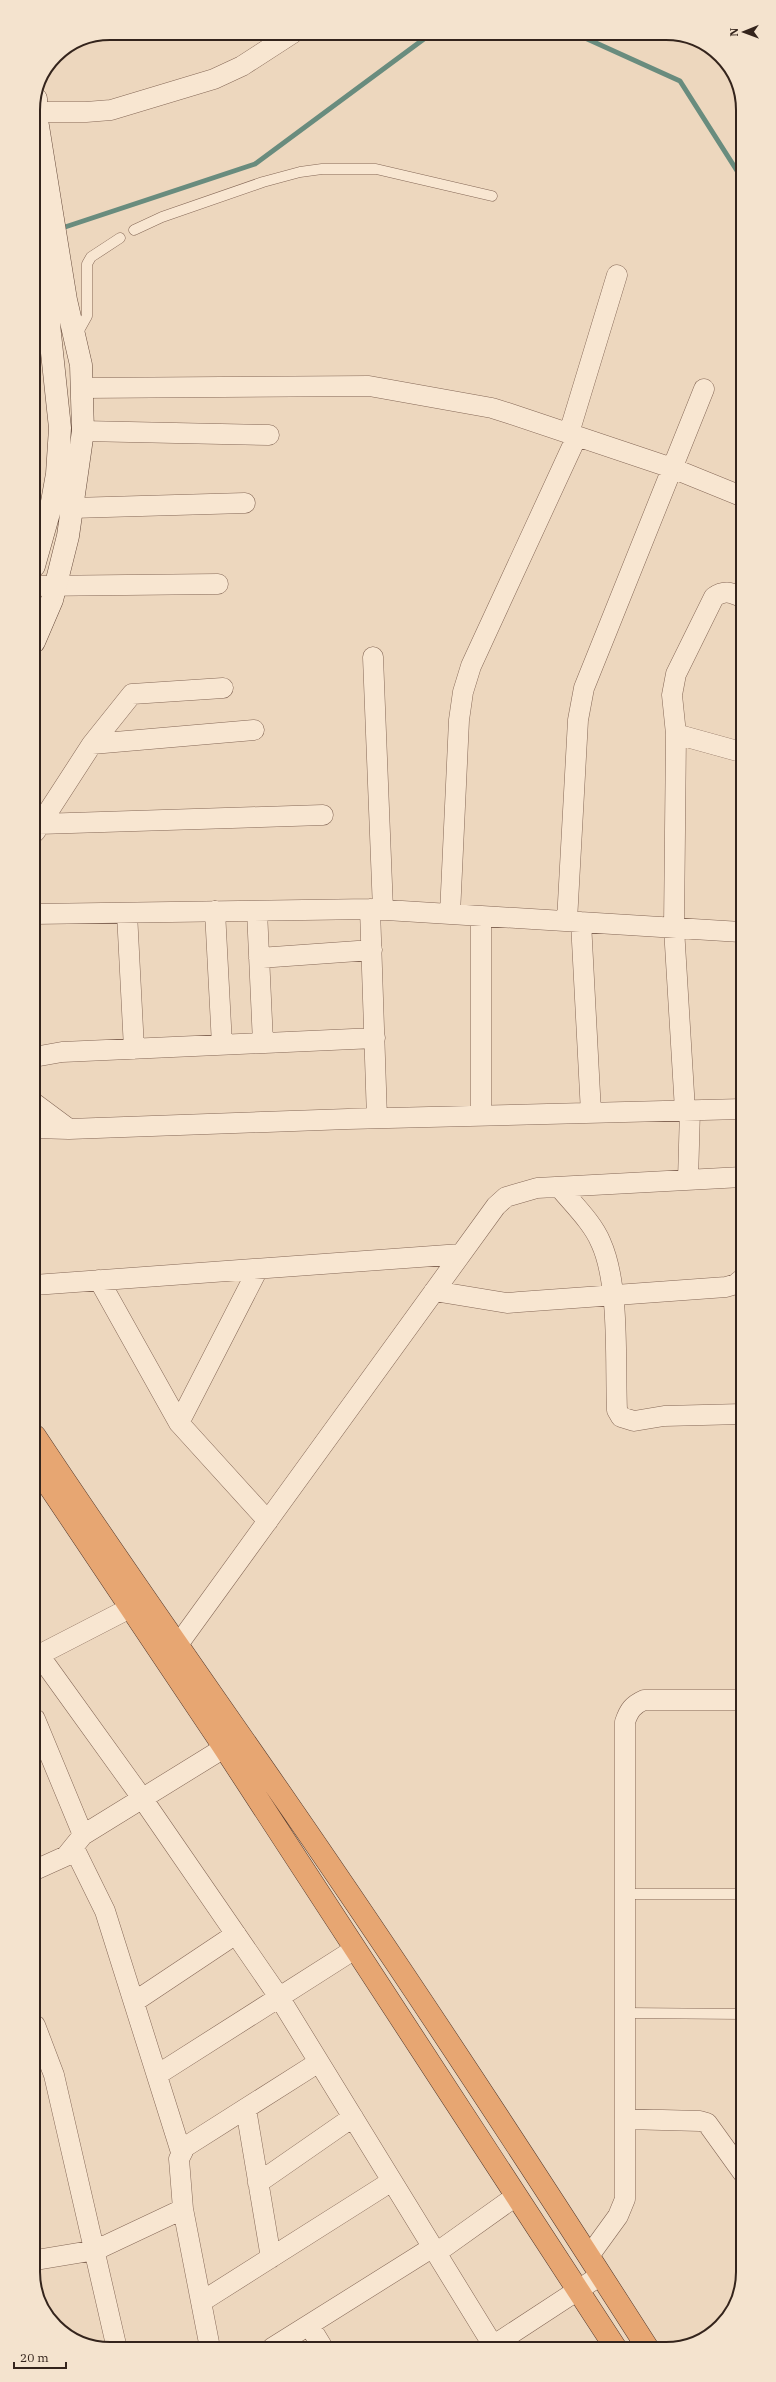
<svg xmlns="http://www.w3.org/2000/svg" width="776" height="2382" font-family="'IBM Plex Serif',serif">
<rect width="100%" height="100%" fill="#edd7be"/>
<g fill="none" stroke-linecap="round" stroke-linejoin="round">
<path stroke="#698c7e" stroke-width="5" d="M 574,33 L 680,81 L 741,177
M 59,229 L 255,164 L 432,33"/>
<defs>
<path id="service" d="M 134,230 L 162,217 L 263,182 L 300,172 L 322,169 L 376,169 L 492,196
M 77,334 L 87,316 L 87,264 L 91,257 L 120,238
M 625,1894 L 743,1894
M 625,2013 L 743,2014"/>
<path id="minor" d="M 37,112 L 86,112 L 111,110 L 214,79 L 242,66 L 293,33
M 82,388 L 369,386 L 492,408 L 511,414 L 672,468 L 741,496
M 83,431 L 269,435
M 569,433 L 617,275
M 72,508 L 245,503
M 34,586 L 218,584
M 373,657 L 383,910
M 683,736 L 741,752
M 92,744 L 254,730
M 39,824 L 323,815
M 35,832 L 92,744 L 132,694 L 223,688
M 370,909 L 377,1118
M 215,911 L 222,1045
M 257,911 L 263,1043
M 127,913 L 134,1049
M 34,914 L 370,909 L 741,932
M 450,914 L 459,720 L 463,692 L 471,666 L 577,436
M 481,916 L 481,1115
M 567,921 L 578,720 L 584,688 L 704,389
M 581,922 L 591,1113
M 259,958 L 372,950
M 34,1057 L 62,1052 L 375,1038
M 34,1103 L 69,1129
M 685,1110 L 674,928 L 676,734 L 672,695 L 676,674 L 714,597 C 724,590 730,592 741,597
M 34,1128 L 69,1129 L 348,1119 L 742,1109
M 688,1180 L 690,1110
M 559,1187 C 573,1204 593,1223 601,1243 C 620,1285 615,1363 617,1410 L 621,1417 L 634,1421 L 664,1416 L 742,1414
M 99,1280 L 179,1423 L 268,1521
M 34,1285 L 461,1254
M 434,1291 L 507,1303 L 519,1302 L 726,1287 L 736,1284 L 742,1279
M 179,1423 L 258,1269
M 177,1646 L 496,1206 L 506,1197 L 537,1188 L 742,1177
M 39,1655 L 142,1798 L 279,1997 L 494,2347
M 35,1657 L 130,1608
M 35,1719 L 83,1835
M 74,1848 L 105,1911 L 181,2152
M 35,1870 L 66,1856 L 83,1835 L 224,1748
M 134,2002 L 236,1934
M 35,2025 L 54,2075 L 117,2349
M 157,2075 L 355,1949
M 246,2109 L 271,2258
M 625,2119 L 700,2121 L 707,2123 L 743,2173
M 258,2183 L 353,2117
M 436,2253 L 516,2196
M 589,2256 L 618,2216 L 625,2199 L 625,1722 C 629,1710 633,1705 644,1700 L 742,1700
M 36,2260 L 96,2250 L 183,2209
M 201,2302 L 392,2181
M 309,2325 L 323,2348
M 491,2347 L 601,2275
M 210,2348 L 183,2209 L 179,2159 L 185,2147 L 319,2062
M 272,2348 L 433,2247"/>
<path id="secondary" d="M 33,222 L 46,296 L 60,428 L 57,474 L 52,502 L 34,566
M 34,642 L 52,600 L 68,536 L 83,431 L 81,365 L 66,300 L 37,120 L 36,99"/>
<path id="trunk" d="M 35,1436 C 117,1560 203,1681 288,1804 C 411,1982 530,2164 647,2347
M 35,1465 L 216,1735 L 615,2347"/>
</defs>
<use href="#service" stroke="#856857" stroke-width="11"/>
<use href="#minor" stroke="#856857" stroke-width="21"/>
<use href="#secondary" stroke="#664a3b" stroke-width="23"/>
<use href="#trunk" stroke="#52382c" stroke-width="23"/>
<use href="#service" stroke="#f8e6d1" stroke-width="10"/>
<use href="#minor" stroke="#f8e6d1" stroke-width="20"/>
<use href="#secondary" stroke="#f8e6d1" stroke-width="22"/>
<use href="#trunk" stroke="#e7a672" stroke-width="22"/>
</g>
<path d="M0 0H776V2382H0ZM110 40H666A70 70 0 0 1 736 110V2272A70 70 0 0 1 666 2342H110A70 70 0 0 1 40 2272V110A70 70 0 0 1 110 40Z" fill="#f4e3ce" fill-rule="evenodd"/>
<path fill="none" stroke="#34241c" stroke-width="2" d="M110 40H666A70 70 0 0 1 736 110V2272A70 70 0 0 1 666 2342H110A70 70 0 0 1 40 2272V110A70 70 0 0 1 110 40Z"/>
<g transform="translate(744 32) rotate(269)" stroke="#f4e3ce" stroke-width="3" paint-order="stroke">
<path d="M0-3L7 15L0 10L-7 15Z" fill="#34241c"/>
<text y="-6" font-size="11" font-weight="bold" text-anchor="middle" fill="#34241c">N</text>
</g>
<path d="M14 2362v6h52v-6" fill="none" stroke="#34241c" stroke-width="2"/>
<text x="20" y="2362" font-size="12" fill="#34241c" stroke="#f4e3ce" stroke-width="3" paint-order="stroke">20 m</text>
</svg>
